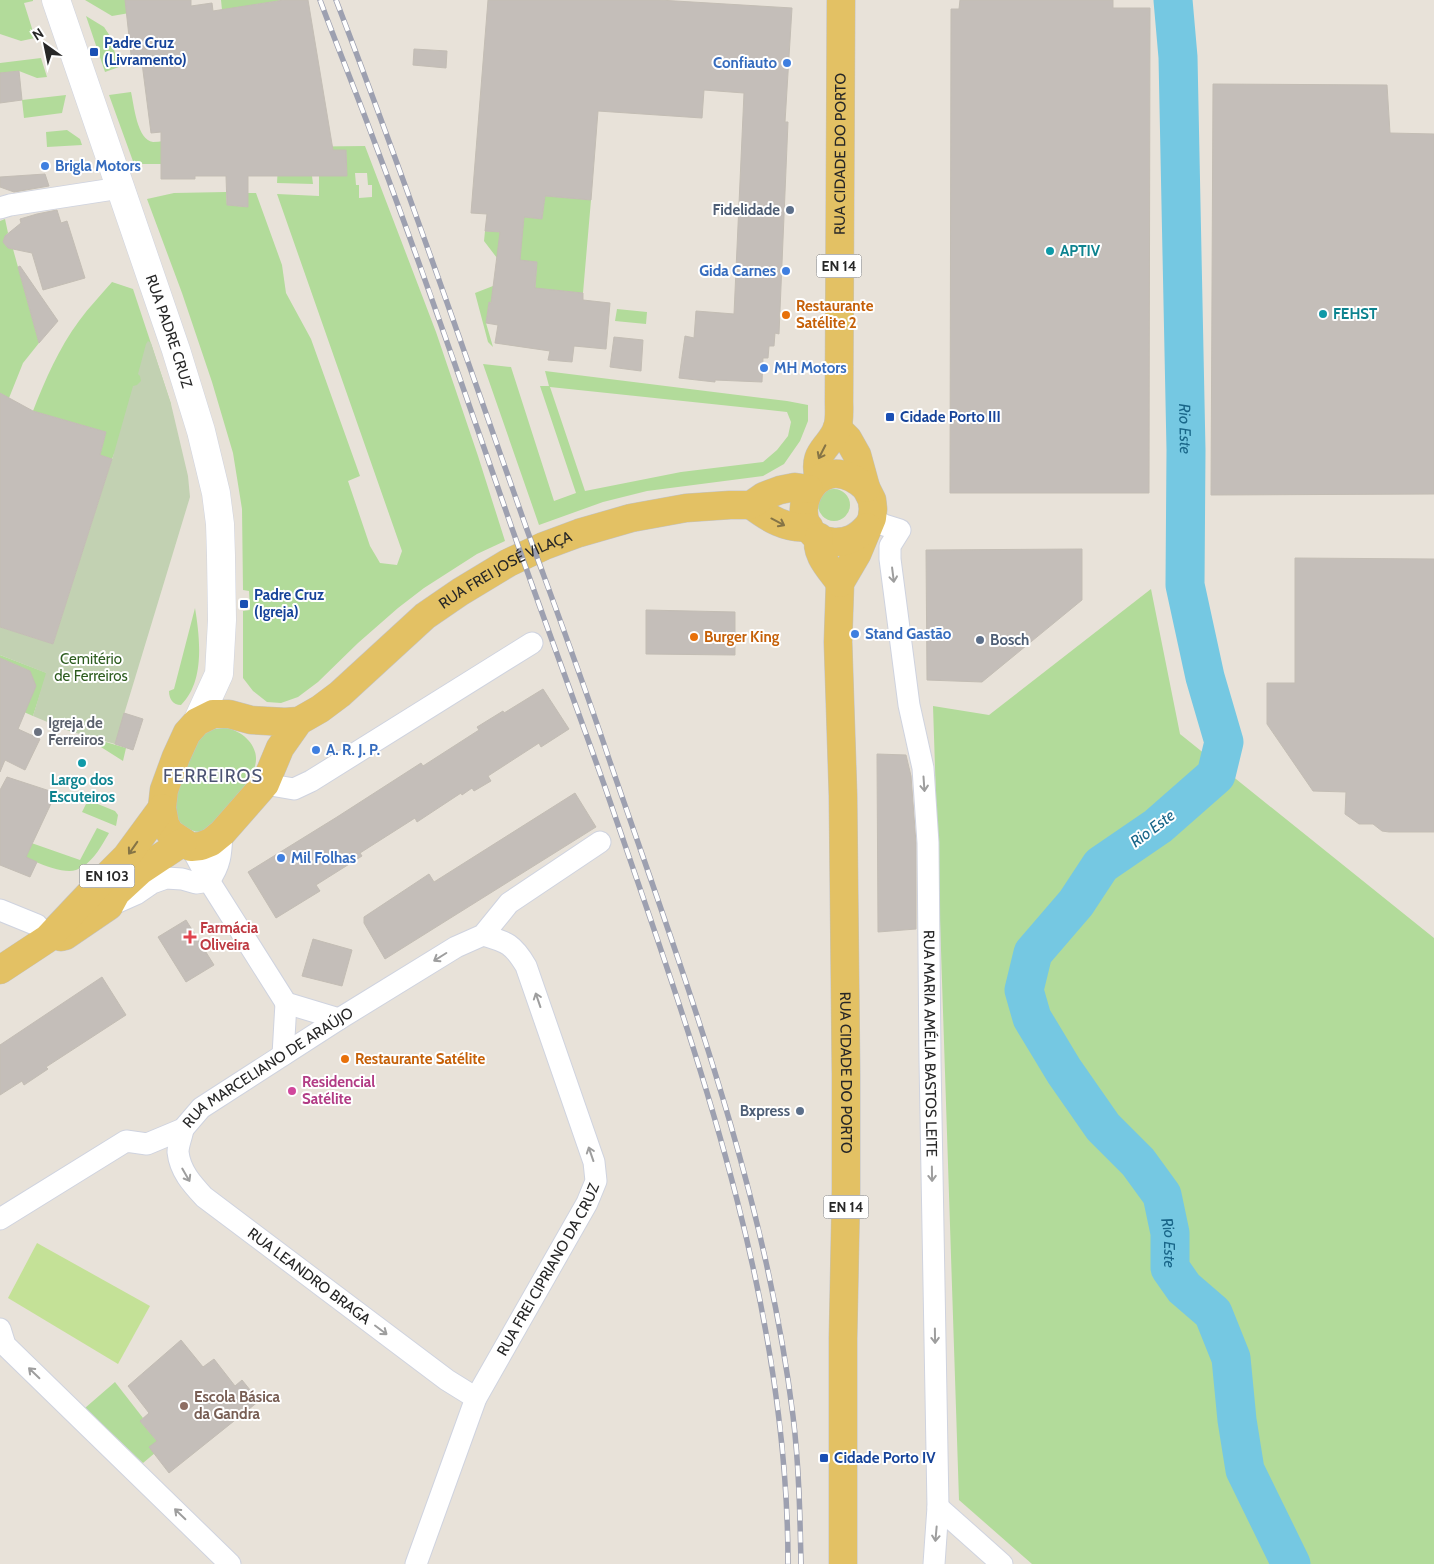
<svg xmlns="http://www.w3.org/2000/svg" width="1434" height="1564" font-family="Cabin,sans-serif">
<rect width="100%" height="100%" fill="#e8e2d9"/>
<path fill="#b2db9a" fill-rule="evenodd" d="M 0,0 L 33,0 L 33,1 L 24,3 L 35,38 L 21,41 L 0,34 Z
M 85,0 L 127,0 L 141,11 L 112,16 Z
M 221,0 L 284,0 L 222,10 Z
M 86,16 L 104,27 L 110,36 L 119,67 L 105,72 Z
M 41,58 L 47,77 L 37,78 L 19,71 L 0,73 L 0,63 Z
M 131,92 C 134,105 137,140 153,142 C 160,142 167,140 174,140 L 161,150 L 161,164 L 134,164 L 109,95 Z
M 66,95 L 62,113 L 24,118 L 22,100 Z
M 67,130 L 80,139 L 82,145 L 47,147 L 46,132 Z
M 365,146 L 436,332 L 478,456 L 505,541 L 477,554 L 424,588 L 398,608 L 358,643 L 318,682 L 298,697 L 281,703 L 267,702 L 253,691 L 243,678 L 243,611 L 250,610 L 249,591 L 243,590 L 242,509 L 233,453 L 212,382 L 182,293 L 147,199 L 174,193 L 226,192 L 227,205 L 247,207 L 248,193 L 256,193 L 282,265 L 286,293 L 311,339 L 360,476 L 348,481 L 370,546 L 380,563 L 397,565 L 402,551 L 277,194 L 319,196 L 319,176 L 347,176 L 346,150 L 292,150 L 312,176 L 313,184 L 277,183 L 279,147 ZM 355,173 L 367,173 L 368,185 L 372,185 L 372,197 L 359,198 L 359,185 L 356,185 Z
M 545,196 L 591,200 L 583,293 L 543,289 L 506,305 L 489,302 L 486,323 L 493,347 L 488,342 L 475,293 L 493,286 L 535,290 L 537,262 L 497,258 L 484,241 L 485,231 L 522,234 L 524,217 L 542,219 Z
M 5,219 L 8,233 L 5,236 L 3,242 L 8,248 L 13,249 L 39,343 L 23,363 L 9,398 L 0,393 L 0,221 Z
M 112,282 L 133,289 L 171,404 L 114,454 L 112,459 L 100,455 L 106,432 L 33,411 C 45,380 59,348 79,321 C 89,307 101,295 112,282 Z
M 617,309 L 647,312 L 646,324 L 615,321 Z
M 483,364 L 511,367 L 554,501 L 576,493 L 540,386 L 549,386 L 545,371 L 787,401 L 808,405 L 808,421 L 800,441 L 784,464 L 763,476 L 647,491 L 603,502 L 539,525 ZM 550,387 L 787,412 L 791,422 L 788,436 L 777,450 L 763,462 L 681,472 L 585,491 Z
M818 505a16 16 0 1 1 32 0a16 16 0 1 1-32 0Z
M 1151,589 L 1180,734 L 1434,938 L 1434,1564 L 1032,1564 L 959,1500 L 933,706 L 989,715 Z
M 195,608 C 200,638 205,682 181,705 C 173,705 169,699 169,691 L 174,689 Z
M 0,655 L 47,673 L 33,716 L 1,702 L 30,671 L 0,658 Z
M 227,728 C 245,732 262,749 254,769 C 250,781 240,791 233,801 C 225,811 215,829 200,832 C 194,832 188,829 183,825 C 177,821 173,813 173,805 C 173,795 195,742 202,735 C 209,729 218,728 227,728 Z
M 82,735 L 126,748 L 123,761 Z
M 88,800 L 115,811 L 118,815 L 116,826 L 82,812 Z
M 97,828 L 109,833 C 101,847 92,864 76,870 C 59,876 17,853 0,846 L 0,832 L 80,860 Z
M 115,1382 L 143,1418 L 140,1421 L 162,1447 L 143,1463 L 85,1408 Z"/>
<path fill="#c2d1b2" d="M 148,341 L 151,343 L 171,404 L 188,476 L 190,497 L 115,744 L 69,731 L 33,716 L 46,673 L 0,655 L 0,627 L 53,644 L 114,453 L 133,386 L 137,385 L 141,381 L 140,376 L 138,374 L 146,344 Z"/>
<path fill="#c4e197" d="M 37,1243 L 150,1306 L 118,1364 L 8,1298 Z"/>
<g fill="none" stroke-linecap="round" stroke-linejoin="round">
<path stroke="#75c8e2" stroke-width="39" id="s1" d="M 1173,0 L 1178,57 L 1186,450 L 1185,585 L 1205,677 L 1224,742 L 1216,775 L 1158,826 L 1101,865 L 1076,903 L 1033,953 L 1024,990 L 1032,1018 L 1064,1071 L 1103,1127 L 1138,1162 L 1162,1195 L 1170,1233 L 1170,1268 L 1184,1288 L 1213,1313 L 1231,1358 L 1237,1420 L 1245,1470 L 1291,1564"/>
</g>
<path fill="#c4beb9" stroke="#c3bdb4" d="M 125,0 L 191,0 L 191,6 L 212,3 L 213,11 L 284,0 L 308,0 L 333,150 L 346,150 L 347,176 L 248,176 L 248,207 L 227,205 L 226,176 L 195,176 L 195,179 L 161,179 L 161,132 L 151,133 L 142,63 L 132,64 Z
M 488,0 L 659,0 L 792,8 L 785,122 L 788,122 L 779,334 L 775,333 L 774,346 L 769,346 L 768,358 L 763,358 L 762,382 L 715,380 L 715,382 L 679,378 L 685,336 L 694,338 L 696,311 L 734,314 L 744,93 L 704,90 L 702,118 L 598,111 L 591,200 L 545,196 L 542,219 L 524,217 L 520,260 L 537,262 L 535,288 L 583,293 L 583,300 L 610,303 L 606,349 L 574,346 L 572,362 L 548,360 L 550,351 L 495,343 L 498,325 L 486,323 L 489,302 L 491,303 L 500,232 L 485,231 L 487,214 L 471,213 Z
M 960,0 L 1113,0 L 1113,8 L 1150,8 L 1149,493 L 950,493 L 951,9 L 959,9 Z
M 414,49 L 447,51 L 446,68 L 413,65 Z
M 19,71 L 22,100 L 0,103 L 0,73 Z
M 1213,84 L 1387,85 L 1390,133 L 1434,134 L 1434,494 L 1211,495 Z
M 45,174 L 49,186 L 14,192 L 0,187 L 0,177 Z
M 57,210 L 61,223 L 67,221 L 85,278 L 43,290 L 32,253 L 8,248 L 3,242 L 5,236 L 21,223 L 20,219 L 37,214 Z
M 20,266 L 58,321 L 39,343 L 18,267 Z
M 614,337 L 643,340 L 641,371 L 610,367 Z
M 0,393 L 33,411 L 106,432 L 100,455 L 112,459 L 53,644 L 0,627 Z
M 1082,549 L 1082,600 L 982,682 L 927,680 L 926,550 Z
M 1295,558 L 1434,559 L 1434,832 L 1389,832 L 1382,831 L 1373,824 L 1359,824 L 1345,814 L 1346,792 L 1313,791 L 1267,724 L 1267,683 L 1295,683 Z
M 646,610 L 735,612 L 735,655 L 646,654 Z
M 0,658 L 30,671 L 36,686 L 18,729 L 40,739 L 25,770 L 5,760 L 0,772 Z
M 543,689 L 569,729 L 541,747 L 539,743 L 488,776 L 491,781 L 474,791 L 472,788 L 462,795 L 461,793 L 417,822 L 415,818 L 360,853 L 362,856 L 316,885 L 320,891 L 276,918 L 248,872 L 337,817 L 421,763 L 423,766 L 479,730 L 477,727 L 503,711 L 504,713 Z
M 124,713 L 143,719 L 133,750 L 115,744 Z
M 877,754 L 906,755 L 911,776 L 916,843 L 916,929 L 878,932 Z
M 7,777 L 56,793 L 26,857 L 37,862 L 30,877 L 0,865 L 0,790 Z
M 575,793 L 596,827 L 385,959 L 364,923 L 364,917 L 429,874 L 434,882 Z
M 186,920 L 214,965 L 186,982 L 158,937 Z
M 313,939 L 352,950 L 342,986 L 302,976 Z
M 102,977 L 126,1015 L 46,1067 L 48,1069 L 24,1085 L 22,1081 L 0,1095 L 0,1045 Z
M 181,1340 L 203,1367 L 214,1359 L 235,1386 L 242,1380 L 259,1401 L 169,1473 L 149,1447 L 157,1441 L 140,1421 L 149,1413 L 128,1386 Z"/>
<g fill="none" stroke-linecap="round" stroke-linejoin="round">
<defs>
<g id="street">
<path d="M 0,208 L 10,205 L 120,188"/>
<path id="s2" d="M 872,518 L 884,525 L 900,530 L 890,546 L 890,559 L 909,705 L 923,768 L 928,843 L 930,1061 L 938,1507 L 934,1564"/>
<path d="M 265,784 L 294,789 L 311,781 L 532,643"/>
<path d="M 191,847 L 209,881 L 286,1003"/>
<path d="M 109,906 L 136,894 L 152,883 L 166,878 L 182,879 L 196,883 L 209,881 C 221,864 221,853 222,833"/>
<path d="M 0,910 L 37,925 L 47,939"/>
<path d="M 286,1003 L 339,1019"/>
<path d="M 283,1055 L 286,1003"/>
<path id="s3" d="M 183,1129 C 182,1136 178,1145 178,1152 C 180,1171 192,1184 204,1197 L 447,1380 L 476,1398"/>
<path id="s4" d="M 0,1219 L 126,1141 L 147,1144 L 183,1129 L 201,1108 L 339,1019 L 456,947 L 483,935 L 509,903 L 600,842"/>
<path d="M 0,1329 L 5,1345 L 230,1564"/>
<path d="M 938,1507 L 1002,1564"/>
<path id="s5" d="M 416,1564 L 476,1398 L 587,1203 L 596,1181 L 594,1162 L 526,966 C 513,944 507,942 483,935"/>
</g>
<g id="secondary">
<path id="s6" d="M 56,0 L 176,350 L 201,431 L 216,493 L 220,524 L 221,556 L 222,620 L 219,674 L 197,722"/>
</g>
<g id="primary">
<path id="s7" d="M 837,428 L 848,439 L 857,455 L 866,488 L 872,500 L 873,509 L 872,518 L 857,554 L 840,583 L 838,642 L 843,795 L 846,1074 L 846,1190 L 843,1339 L 843,1564"/>
<path id="s8" d="M 819,479 C 812,451 828,450 837,429 C 840,421 839,409 839,401 L 841,0"/>
<path d="M 866,488 C 811,438 776,536 833,542 C 848,543 858,537 867,527"/>
<path d="M 751,505 C 768,518 787,530 809,527"/>
<path d="M 819,537 C 814,554 831,570 840,583"/>
<path id="s9" d="M 299,721 L 280,748 L 265,784 L 222,833 L 211,842 L 201,846 L 191,847 L 170,833 L 165,824 L 162,808 L 164,790 L 176,757 L 187,733 L 197,722 L 213,714 L 229,714 L 251,720 L 285,722 L 299,721 L 320,709 L 340,694 L 425,616 L 460,592 L 508,563 L 544,546 L 579,533 L 631,518 L 686,508 L 730,505 L 751,505 L 764,496 L 780,490 L 795,487 L 809,489"/>
<path d="M 61,937 L 65,936 L 109,906 L 116,893 L 141,870 L 183,842"/>
<path d="M 0,970 L 47,939 L 98,885 L 126,857 L 162,808"/>
</g>
</defs>
<use href="#street" stroke="#cfd3df" stroke-width="23"/>
<use href="#secondary" stroke="#cfd3df" stroke-width="29"/>
<use href="#primary" stroke="#c3c3c3" stroke-width="29"/>
<use href="#street" stroke="#fff" stroke-width="21"/>
<use href="#secondary" stroke="#fff" stroke-width="28"/>
<use href="#primary" stroke="#e3c164" stroke-width="28"/>
<defs>
<path id="rail" d="M 320,0 C 337,46 356,92 373,138 C 423,270 468,402 514,534 C 544,620 576,705 606,790 C 692,1040 788,1296 788,1564
M 336,0 C 403,174 464,351 526,527 C 554,604 583,681 609,759 C 683,974 765,1189 793,1416 C 799,1465 800,1515 801,1564"/>
</defs>
<use href="#rail" stroke="#9da0b0" stroke-width="5.5"/>
<use href="#rail" stroke="#fff" stroke-width="4" stroke-dasharray="11" stroke-linecap="butt"/>
</g>
<defs><path id="oneway-shaft" d="M-6 0H5M1.5-3L5.5 0L1.5 3" fill="none" stroke-width="1.6" stroke-linecap="round" stroke-linejoin="round" transform="scale(1.25)"/></defs>
<g stroke="#857446">
<use href="#oneway-shaft" transform="translate(822 452) rotate(117)"/>
<use href="#oneway-shaft" transform="translate(778 522) rotate(28)"/>
<use href="#oneway-shaft" transform="translate(133 848) rotate(125)"/>
</g>
<g stroke="#9e9e9e">
<use href="#oneway-shaft" transform="translate(893 575) rotate(83)"/>
<use href="#oneway-shaft" transform="translate(924 784) rotate(86)"/>
<use href="#oneway-shaft" transform="translate(440 957) rotate(148)"/>
<use href="#oneway-shaft" transform="translate(538 1000) rotate(-109)"/>
<use href="#oneway-shaft" transform="translate(591 1154) rotate(-109)"/>
<use href="#oneway-shaft" transform="translate(932 1174) rotate(89)"/>
<use href="#oneway-shaft" transform="translate(186 1175) rotate(60)"/>
<use href="#oneway-shaft" transform="translate(381 1330) rotate(37)"/>
<use href="#oneway-shaft" transform="translate(935 1336) rotate(89)"/>
<use href="#oneway-shaft" transform="translate(34 1373) rotate(-136)"/>
<use href="#oneway-shaft" transform="translate(180 1514) rotate(-136)"/>
<use href="#oneway-shaft" transform="translate(936 1534) rotate(95)"/>
</g>
<g fill="#1a4fb4" stroke="#fff" stroke-width="2">
<rect x="89" y="47" width="10" height="10" rx="2.5"/>
<rect x="885" y="412" width="10" height="10" rx="2.5"/>
<rect x="239" y="599" width="10" height="10" rx="2.5"/>
<rect x="819" y="1453" width="10" height="10" rx="2.5"/>
</g>
<g fill="#3f7fe0" stroke="#fff" stroke-width="2">
<circle cx="787" cy="63" r="5"/>
<circle cx="45" cy="166" r="5"/>
<circle cx="786" cy="271" r="5"/>
<circle cx="764" cy="368" r="5"/>
<circle cx="855" cy="634" r="5"/>
<circle cx="316" cy="750" r="5"/>
<circle cx="281" cy="858" r="5"/>
</g>
<g fill="#5c6f8a" stroke="#fff" stroke-width="2">
<circle cx="790" cy="210" r="5"/>
<circle cx="980" cy="640" r="5"/>
<circle cx="800" cy="1111" r="5"/>
</g>
<g fill="#0f9aa8" stroke="#fff" stroke-width="2">
<circle cx="1050" cy="251" r="5"/>
<circle cx="1323" cy="314" r="5"/>
<circle cx="82" cy="763" r="5"/>
</g>
<g fill="#e8710a" stroke="#fff" stroke-width="2">
<circle cx="786" cy="315" r="5"/>
<circle cx="694" cy="637" r="5"/>
<circle cx="345" cy="1059" r="5"/>
</g>
<circle fill="#6b7280" stroke="#fff" stroke-width="2" cx="38" cy="732" r="5"/>
<path fill="#e0444e" stroke="#fff" stroke-width="2" d="M187.5 929.5h5v5h5v5h-5v5h-5v-5h-5v-5h5z"/>
<circle fill="#d1479c" stroke="#fff" stroke-width="2" cx="292" cy="1091" r="5"/>
<circle fill="#8d6e63" stroke="#fff" stroke-width="2" cx="184" cy="1406" r="5"/>
<g text-anchor="middle" stroke-width="4" stroke-linejoin="round" paint-order="stroke">
<g fill="#fff" stroke="#686868" stroke-width="1">
<rect x="816.5" y="254.5" width="45" height="23" rx="4"/>
<rect x="79.5" y="864.5" width="55" height="23" rx="4"/>
<rect x="823.5" y="1195.5" width="45" height="23" rx="4"/>
</g>
<g font-size="14" font-weight="bold" fill="#272727">
<text x="839" y="271">EN 14</text>
<text x="107" y="881">EN 103</text>
<text x="846" y="1212">EN 14</text>
</g>
<g font-size="15" font-weight="bold" fill="#164399" stroke="#fff" text-anchor="start">
<text x="104" y="48">Padre Cruz<tspan x="104" dy="17">(Livramento)</tspan></text>
<text x="900" y="422">Cidade Porto III</text>
<text x="254" y="600">Padre Cruz<tspan x="254" dy="17">(Igreja)</tspan></text>
<text x="834" y="1463">Cidade Porto IV</text>
</g>
<g font-size="15" font-weight="bold" fill="#366cbe" stroke="#fff" text-anchor="start">
<text x="777" y="68" text-anchor="end">Confiauto</text>
<text x="55" y="171">Brigla Motors</text>
<text x="776" y="276" text-anchor="end">Gida Carnes</text>
<text x="774" y="373">MH Motors</text>
<text x="865" y="639">Stand Gastāo</text>
<text x="326" y="755">A. R. J. P.</text>
<text x="291" y="863">Mil Folhas</text>
</g>
<g font-size="15" fill="#272727" stroke="#fff">
<text dy="5" stroke="none"><textPath href="#s8" startOffset="331">RUA CIDADE DO PORTO</textPath></text>
<text dy="5" stroke="none"><textPath href="#s6" startOffset="350">RUA PADRE CRUZ</textPath></text>
<text dy="5" stroke="none"><textPath href="#s9" startOffset="681">RUA FREI JOSÉ VILAÇA</textPath></text>
<text dy="5" stroke="none"><textPath href="#s2" startOffset="550">RUA MARIA AMÉLIA BASTOS LEITE</textPath></text>
<text dy="5" stroke="none"><textPath href="#s4" startOffset="314">RUA MARCELIANO DE ARAÚJO</textPath></text>
<text dy="5" stroke="none"><textPath href="#s7" startOffset="662">RUA CIDADE DO PORTO</textPath></text>
<text dy="5" stroke="none"><textPath href="#s5" startOffset="324">RUA FREI CIPRIANO DA CRUZ</textPath></text>
<text dy="5" stroke="none"><textPath href="#s3" startOffset="208">RUA LEANDRO BRAGA</textPath></text>
</g>
<g font-size="15" font-weight="bold" fill="#4e5e75" stroke="#fff" text-anchor="end">
<text x="780" y="215">Fidelidade</text>
<text x="990" y="645" text-anchor="start">Bosch</text>
<text x="790" y="1116">Bxpress</text>
</g>
<g font-size="15" font-weight="bold" fill="#0d838f" stroke="#fff" text-anchor="start">
<text x="1060" y="256">APTIV</text>
<text x="1333" y="319">FEHST</text>
<text x="82" y="785" text-anchor="middle">Largo dos<tspan x="82" dy="17">Escuteiros</tspan></text>
</g>
<g font-size="15" font-weight="bold" fill="#c56008" stroke="#fff" text-anchor="start">
<text x="796" y="311">Restaurante<tspan x="796" dy="17">Satélite 2</tspan></text>
<text x="704" y="642">Burger King</text>
<text x="355" y="1064">Restaurante Satélite</text>
</g>
<g font-size="15" fill="#2d5c1f" stroke="#fff">
<text x="91" y="664">Cemitério<tspan x="91" dy="17">de Ferreiros</tspan></text>
</g>
<g font-size="15" font-weight="bold" fill="#5b616d" stroke="#fff" text-anchor="start">
<text x="48" y="728">Igreja de<tspan x="48" dy="17">Ferreiros</tspan></text>
</g>
<g font-size="15" font-weight="bold" fill="#be3a42" stroke="#fff" text-anchor="start">
<text x="200" y="933">Farmácia<tspan x="200" dy="17">Oliveira</tspan></text>
</g>
<g font-size="15" font-weight="bold" fill="#b23c85" stroke="#fff" text-anchor="start">
<text x="302" y="1087">Residencial<tspan x="302" dy="17">Satélite</tspan></text>
</g>
<g font-size="15" font-weight="bold" fill="#785e54" stroke="#fff" text-anchor="start">
<text x="194" y="1402">Escola Básica<tspan x="194" dy="17">da Gandra</tspan></text>
</g>
<g font-size="16" font-style="italic" fill="#196689" stroke="#fff">
<text dy="6" stroke="none"><textPath href="#s1" startOffset="429">Rio Este</textPath></text>
<text transform="translate(1152 828) rotate(-37)" y="6">Rio Este</text>
<text dy="6" stroke="none"><textPath href="#s1" startOffset="1375">Rio Este</textPath></text>
</g>
<g font-size="18" letter-spacing="1" fill="#4c5473" stroke="#fff">
<text x="213" y="782">FERREIROS</text>
</g>
</g>
<g transform="translate(45 45) rotate(327)" stroke="#ffffff" stroke-width="4" paint-order="stroke">
<path d="M0-4L9 19L0 12L-9 19Z" fill="#272727"/>
<text y="-8" font-size="14" font-weight="bold" text-anchor="middle" fill="#272727">N</text>
</g>
</svg>
